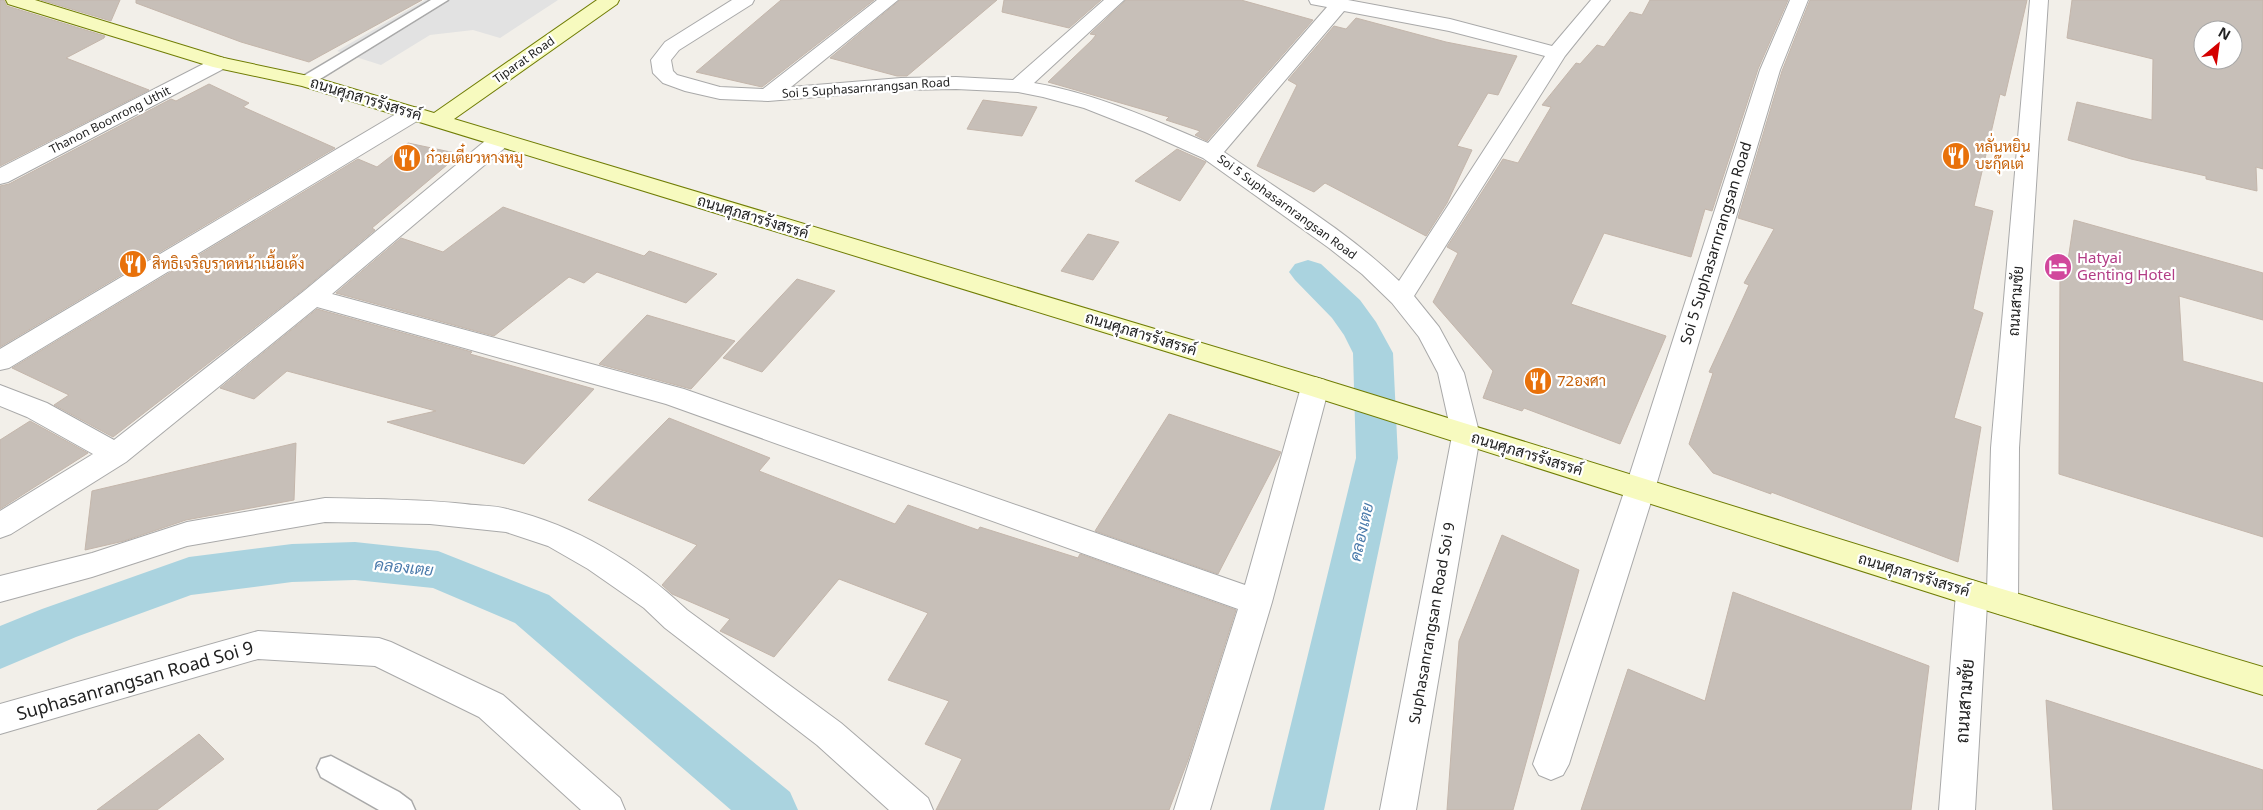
<svg xmlns="http://www.w3.org/2000/svg" width="2263" height="810" font-family="'Noto Sans',Sarabun,sans-serif">
<rect width="100%" height="100%" fill="#f2efe9"/>
<path fill="#e2e2e2" d="M 425,0 L 558,0 L 500,38 L 473,30 L 430,35 L 381,65 L 337,51 Z"/>
<g fill="none" stroke-linecap="round" stroke-linejoin="round">
<path fill="#aad3df" fill-rule="evenodd" d="M 1308,260 L 1321,264 L 1360,300 L 1376,322 L 1393,353 L 1398,458 L 1324,810 L 1270,810 L 1356,458 L 1353,353 L 1344,335 L 1332,318 L 1295,280 L 1289,272 L 1295,264 Z
M 355,542 L 438,551 L 549,595 L 790,792 L 798,810 L 731,810 L 515,623 L 433,588 L 355,580 L 292,582 L 191,595 L 76,637 L 0,669 L 0,626 L 42,609 L 189,557 L 292,544 Z"/>
</g>
<path fill="#c7bfb8" stroke="#c4b6ab" fill-rule="evenodd" d="M 0,0 L 4,0 L 7,6 L 105,36 L 104,38 L 66,58 L 149,90 L 0,166 Z
M 41,0 L 120,0 L 111,21 Z
M 136,0 L 422,0 L 309,62 L 241,42 L 136,3 Z
M 781,0 L 874,0 L 762,87 L 696,72 Z
M 900,0 L 997,0 L 907,76 L 897,76 L 830,58 Z
M 1004,0 L 1101,0 L 1069,28 L 1002,12 Z
M 1126,0 L 1241,0 L 1313,20 L 1207,141 L 1195,135 L 1200,131 L 1166,120 L 1169,117 L 1048,82 L 1092,40 L 1096,35 L 1090,34 Z
M 1650,0 L 1788,0 L 1758,69 L 1712,211 L 1705,209 L 1691,257 L 1604,233 L 1571,304 L 1666,336 L 1620,444 L 1524,408 L 1522,411 L 1483,398 L 1493,371 L 1433,302 L 1458,253 L 1447,247 L 1503,159 L 1518,163 L 1551,107 L 1542,105 L 1576,63 L 1580,64 L 1597,45 L 1604,47 L 1630,12 L 1642,15 Z
M 1810,0 L 2027,0 L 2005,96 L 2000,94 L 1974,206 L 1993,211 L 1973,309 L 1983,313 L 1954,418 L 1981,427 L 1958,562 L 1771,492 L 1771,494 L 1713,473 L 1689,444 L 1713,373 L 1709,372 L 1749,285 L 1744,283 L 1774,229 L 1738,218 L 1782,71 Z
M 2072,0 L 2263,0 L 2263,169 L 2256,167 L 2257,191 L 2206,179 L 2206,176 L 2131,159 L 2068,140 L 2077,102 L 2152,120 L 2153,59 L 2067,38 ZM 2203,30 L 2233,30 L 2233,60 L 2203,60 Z
M 1356,18 L 1446,42 L 1517,56 L 1498,95 L 1488,93 L 1457,146 L 1472,150 L 1447,203 L 1426,236 L 1325,183 L 1314,192 L 1257,166 L 1297,85 L 1288,80 L 1334,26 L 1346,29 Z
M 209,84 L 249,103 L 243,107 L 335,148 L 0,347 L 0,186 L 9,184 L 171,99 L 176,101 Z
M 983,100 L 1037,107 L 1022,136 L 967,129 Z
M 408,143 L 460,154 L 372,228 L 375,230 L 303,290 L 113,437 L 54,405 L 69,395 L 12,368 L 358,159 L 377,167 Z
M 1177,149 L 1206,162 L 1180,201 L 1135,181 Z
M 503,207 L 644,256 L 649,251 L 717,274 L 686,303 L 597,272 L 584,283 L 569,277 L 494,336 L 336,293 L 401,238 L 443,252 Z
M 2074,220 L 2263,273 L 2263,320 L 2179,296 L 2183,361 L 2263,383 L 2263,537 L 2059,474 L 2060,272 L 2066,274 Z
M 1088,234 L 1119,242 L 1093,280 L 1061,271 Z
M 797,279 L 835,291 L 762,372 L 723,358 Z
M 317,309 L 472,352 L 470,354 L 594,389 L 524,464 L 387,422 L 436,411 L 287,371 L 254,399 L 220,388 Z
M 647,315 L 735,341 L 691,389 L 599,364 Z
M 1169,414 L 1281,452 L 1218,574 L 1095,531 Z
M 669,418 L 770,458 L 759,471 L 895,524 L 908,505 L 978,530 L 980,527 L 1078,558 L 1080,554 L 1236,610 L 1188,760 L 1169,810 L 936,810 L 962,759 L 925,744 L 949,701 L 888,680 L 928,613 L 839,579 L 774,657 L 720,631 L 730,619 L 672,594 L 662,585 L 697,545 L 588,500 Z
M 30,421 L 88,453 L 0,509 L 0,440 Z
M 296,443 L 294,500 L 186,520 L 124,541 L 85,550 L 92,491 Z
M 1502,535 L 1579,570 L 1513,810 L 1447,810 L 1459,641 Z
M 1733,592 L 1929,666 L 1911,810 L 1581,810 L 1628,669 L 1705,701 Z
M 2046,700 L 2263,770 L 2263,810 L 2053,810 Z
M 199,734 L 224,759 L 157,810 L 97,810 Z"/>
<g fill="none" stroke-linecap="round" stroke-linejoin="round">
<defs>
<path id="lane" d="M 431,0 L 448,0 L 312,84 L 300,84 L 298,81 L 300,78 Z
M 331,756 L 399,792 L 411,801 L 415,810 L 379,810 L 321,777 L 317,768 L 321,759 Z"/>
<path id="street" d="M 732,0 L 754,0 L 752,4 L 679,50 L 671,60 L 673,71 L 677,75 L 720,87 L 763,89 L 877,0 L 898,0 L 791,87 L 901,78 L 956,77 L 1013,80 L 1104,0 L 1124,0 L 1034,83 C 1094,93 1152,119 1208,143 L 1327,7 L 1311,4 L 1309,0 L 1348,0 L 1450,19 L 1552,46 L 1591,0 L 1610,0 L 1565,56 L 1414,296 L 1439,327 L 1464,373 L 1480,436 L 1416,810 L 1380,810 L 1452,436 L 1438,373 L 1419,337 L 1392,303 L 1362,274 L 1329,248 L 1203,158 L 1145,132 L 1084,108 L 1043,97 L 1018,92 L 956,89 L 901,90 L 768,101 L 720,99 L 685,91 L 663,83 L 653,73 L 651,60 L 665,42 ZM 1344,11 L 1449,31 L 1545,56 L 1399,281 C 1347,231 1283,193 1224,152 Z
M 1790,0 L 1808,0 L 1780,70 L 1655,489 L 1569,764 L 1563,775 L 1551,780 L 1539,775 L 1533,764 L 1625,489 L 1760,70 Z
M 2030,0 L 2048,0 L 2019,448 L 2018,602 L 2013,611 L 2002,615 L 1991,611 L 1987,604 L 1975,810 L 1939,810 L 1956,593 L 1961,584 L 1972,580 L 1983,584 L 1987,591 L 1991,448 Z
M 220,57 L 227,59 L 230,63 L 227,67 L 8,182 L 0,184 L 0,168 L 213,59 Z
M 414,107 L 422,108 L 425,113 L 422,118 L 9,368 L 0,370 L 0,349 L 406,108 Z
M 499,134 L 507,136 L 510,141 L 507,146 L 332,294 L 684,389 L 1245,585 L 1301,387 L 1305,380 L 1315,377 L 1325,380 L 1329,387 L 1272,602 L 1210,810 L 1174,810 L 1238,609 L 666,404 L 317,307 L 126,462 L 11,534 L 0,538 L 0,511 L 93,454 L 27,417 L 0,406 L 0,385 L 47,403 L 114,440 L 304,291 L 491,136 Z
M 325,498 C 372,499 419,499 465,504 C 479,506 494,505 507,509 C 575,525 637,562 687,610 L 841,723 L 928,798 L 933,810 L 889,810 L 817,745 L 665,628 L 644,608 L 588,569 L 548,546 L 506,532 L 430,524 L 325,522 L 187,546 L 92,577 L 0,602 L 0,576 L 92,553 L 187,522 Z
M 258,631 L 379,638 L 391,642 L 503,695 L 620,798 L 625,810 L 581,810 L 479,717 L 375,666 L 258,659 L 0,734 L 0,704 Z"/>
<path id="secondary" d="M 6,0 L 35,0 L 224,58 L 313,77 L 434,113 L 597,0 L 619,0 L 617,4 L 454,119 L 1325,380 L 1972,580 L 2263,667 L 2263,695 L 1972,606 L 1305,394 L 302,86 L 213,67 L 8,4 Z"/>
</defs>
<use href="#lane" stroke="#a9a9a9" stroke-width="3"/>
<use href="#street" stroke="#a9a9a9" stroke-width="2"/>
<use href="#secondary" stroke="#707d05" stroke-width="2"/>
<use href="#lane" fill="#fff" fill-rule="evenodd"/>
<use href="#street" fill="#fff" fill-rule="evenodd"/>
<use href="#secondary" fill="#f7fabf" fill-rule="evenodd"/>
</g>
<defs>
<symbol id="restaurant-disc" viewBox="-11 -11 22 22"><circle r="9.5" fill="#e8710a" stroke="#fff"/><path d="M-5-6h1v4h1v-4h1v4h1v-4h1v5L-1.5 .5V6h-2V.5L-5-1ZM5-6V6H3V1.5H1.5Q1.5-4 5-6Z" fill="#fff"/></symbol>
<symbol id="hotel-disc" viewBox="-11 -11 22 22"><circle r="9.5" fill="#d1479c" stroke="#fff"/><path d="M-6-4.5h1.5V1H6V5H4.5V3h-9V5H-6ZM-4 0a1.8 1.8 0 1 1 3.6 0ZM.5 0V-2.5h3Q6-2.5 6 0Z" fill="#fff"/></symbol>
</defs>
<g fill-rule="evenodd">
<use href="#restaurant-disc" x="1940" y="140" width="32" height="32"/>
<use href="#restaurant-disc" x="391" y="142" width="32" height="32"/>
<use href="#restaurant-disc" x="117" y="248" width="32" height="32"/>
<use href="#hotel-disc" x="2042" y="251" width="32" height="32"/>
<use href="#restaurant-disc" x="1522" y="365" width="32" height="32"/>
</g>
<g text-anchor="middle" stroke-width="4.5" stroke-linejoin="round" paint-order="stroke">
<g font-size="12" fill="#222" stroke="#fff">
<text transform="translate(524 60) rotate(-35)" y="4">Tiparat Road</text>
<text transform="translate(866 88) rotate(-4)" y="4">Soi 5 Suphasarnrangsan Road</text>
<text transform="translate(110 120) rotate(-27)" y="4">Thanon Boonrong Uthit</text>
<text transform="translate(1287 207) rotate(36)" y="4">Soi 5 Suphasarnrangsan Road</text>
</g>
<g font-size="15" fill="#222" stroke="#fff">
<text transform="translate(366 99) rotate(17)" y="5">ถนนศุภสารรังสรรค์</text>
<text transform="translate(753 217) rotate(17)" y="5">ถนนศุภสารรังสรรค์</text>
<text transform="translate(1716 243) rotate(-73)" y="5">Soi 5 Suphasarnrangsan Road</text>
<text transform="translate(2016 301) rotate(-86)" y="5">ถนนสามชัย</text>
<text transform="translate(1141 334) rotate(17)" y="5">ถนนศุภสารรังสรรค์</text>
<text transform="translate(1527 454) rotate(17)" y="5">ถนนศุภสารรังสรรค์</text>
<text transform="translate(1914 575) rotate(17)" y="5">ถนนศุภสารรังสรรค์</text>
<text transform="translate(1432 623) rotate(-80)" y="5">Suphasanrangsan Road Soi 9</text>
</g>
<g font-size="15" fill="#c56008" stroke="#fff" text-anchor="start">
<text x="1975" y="152">หลั่นหยิน<tspan x="1975" dy="17">บะกุ๊ดเต๋</tspan></text>
<text x="426" y="163">ก๋วยเตี๋ยวหางหมู</text>
<text x="152" y="269">สิทธิเจริญราดหน้าเนื้อเด้ง</text>
<text x="1557" y="386">72องศา</text>
</g>
<g font-size="15" fill="#b23c85" stroke="#fff" text-anchor="start">
<text x="2077" y="263">Hatyai<tspan x="2077" dy="17">Genting Hotel</tspan></text>
</g>
<g font-size="16" font-style="italic" fill="#4a7aab" stroke="#fff">
<text transform="translate(1361 532) rotate(-77)" y="6">คลองเตย</text>
<text transform="translate(404 567) rotate(6)" y="6">คลองเตย</text>
</g>
<g font-size="18" fill="#222" stroke="#fff">
<text transform="translate(135 681) rotate(-16)" y="6">Suphasanrangsan Road Soi 9</text>
<text transform="translate(1965 701) rotate(-86)" y="6">ถนนสามชัย</text>
</g>
</g>
<g transform="translate(2218 45) rotate(29)"><circle r="24" fill="#ffffff" stroke="#a7a7a7"/>
<path d="M0-4L9 19L0 12L-9 19Z" fill="#d40000"/>
<text y="-8" font-size="14" font-weight="bold" text-anchor="middle" fill="#222222">N</text>
</g>
</svg>
